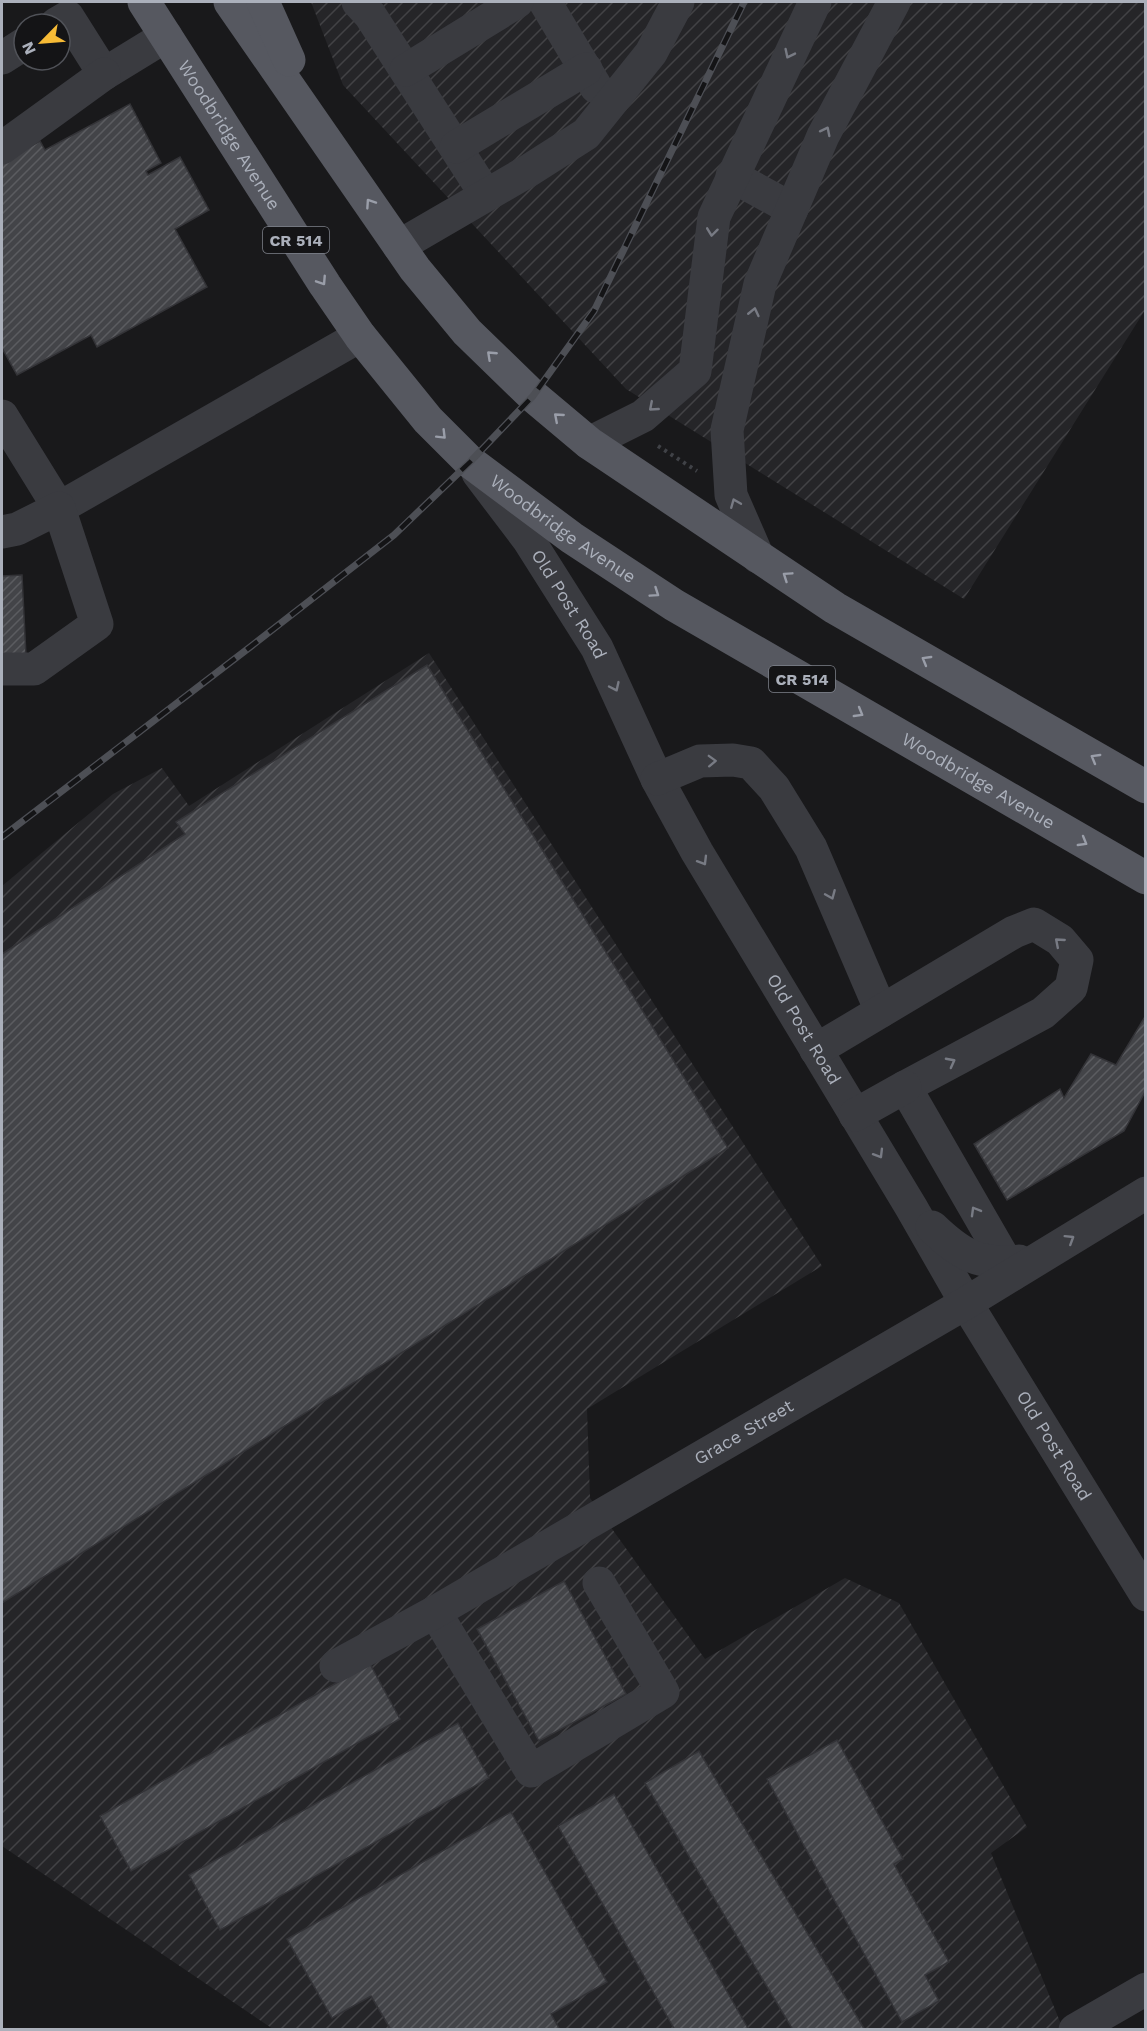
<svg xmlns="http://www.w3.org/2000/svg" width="1147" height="2031" font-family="'Work Sans',sans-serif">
<defs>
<pattern id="industrial-furrows" width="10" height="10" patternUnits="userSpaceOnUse" patternTransform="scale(1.5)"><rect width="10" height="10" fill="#252528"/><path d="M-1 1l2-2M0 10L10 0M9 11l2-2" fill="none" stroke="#424245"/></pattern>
<pattern id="building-hatch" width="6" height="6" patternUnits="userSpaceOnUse" patternTransform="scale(1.5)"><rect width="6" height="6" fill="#434448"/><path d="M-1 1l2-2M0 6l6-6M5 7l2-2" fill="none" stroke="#5b5c60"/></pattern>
</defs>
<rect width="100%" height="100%" fill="#19191b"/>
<path fill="url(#industrial-furrows)" d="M 311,2 L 1145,2 L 1145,310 L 964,599 L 626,389 L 343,85 Z
M 429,653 L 822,1266 L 587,1409 L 590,1498 L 705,1659 L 845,1578 L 899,1603 L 1027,1827 L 991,1853 L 1063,2029 L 273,2029 L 2,1846 L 2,886 L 113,794 L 162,768 L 189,806 Z"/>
<path fill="url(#building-hatch)" stroke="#333337" stroke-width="1.5" d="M 130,104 L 161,163 L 146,171 L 148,175 L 180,157 L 209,210 L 175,229 L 207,287 L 97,347 L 91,335 L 17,375 L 2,348 L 2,136 L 13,156 L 40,141 L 45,150 Z
M 22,575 L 26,656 L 2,657 L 2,576 Z
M 427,665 L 728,1148 L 2,1603 L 2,954 L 185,834 L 176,822 Z
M 1146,1015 L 1146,1090 L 1124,1131 L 1007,1200 L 974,1144 L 1060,1089 L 1064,1098 L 1091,1054 L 1116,1065 Z
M 564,1581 L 626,1694 L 539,1741 L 477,1629 Z
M 370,1664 L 400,1719 L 131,1871 L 100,1816 Z
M 458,1723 L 489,1778 L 220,1930 L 189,1875 Z
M 837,1740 L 903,1859 L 894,1864 L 949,1962 L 925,1975 L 939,2001 L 902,2022 L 767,1779 Z
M 699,1751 L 865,2030 L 793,2030 L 645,1783 Z
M 614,1794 L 749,2030 L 675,2030 L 558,1826 Z
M 511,1812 L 607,1982 L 551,2014 L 560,2030 L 391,2030 L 371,1996 L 332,2018 L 287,1939 Z"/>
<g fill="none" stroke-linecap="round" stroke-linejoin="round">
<path stroke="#404247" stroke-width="4" stroke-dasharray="3 4.5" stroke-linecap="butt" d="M 658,446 L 697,471"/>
<g stroke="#3a3b40" stroke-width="33">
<path d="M 358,2 L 370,15 L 486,195"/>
<path d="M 545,2 L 596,87"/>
<path d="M 56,24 L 68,17 L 104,74 L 166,36"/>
<path d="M 2,58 L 24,44"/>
<path d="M 406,70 L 517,2"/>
<path d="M 456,147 L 586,69"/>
<path d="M 2,148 L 104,74"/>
<path d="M 732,176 L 792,209"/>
<path d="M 399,246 L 528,171 L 586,134 L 651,53 L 678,2"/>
<path d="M 2,416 L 59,508 L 360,336"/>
<path d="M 589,443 L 643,416 L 695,371 L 714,217 L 815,2"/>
<path id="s1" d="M 478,473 L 528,539 L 597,648 L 657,779 L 697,852 L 911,1207 L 966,1303 L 1146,1595"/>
<path d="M 2,532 L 17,529 L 59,508 L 97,624 L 34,669 L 2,669"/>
<path d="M 758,557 L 731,495 L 727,430 L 760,284 L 823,136 L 894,2"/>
<path d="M 657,779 L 700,761 L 733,760 L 751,763 L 774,788 L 811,848 L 881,1011"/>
<path d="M 816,1050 L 1014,932 L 1034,924 L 1060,940 L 1077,960 L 1071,988 L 1043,1013 L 905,1087 L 1013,1274"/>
<path d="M 855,1115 L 905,1087"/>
<path d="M 932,1227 C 960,1254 979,1266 1019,1261"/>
<path d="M 435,1612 L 531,1771 L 663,1692 L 599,1583"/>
<path id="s2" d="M 336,1666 L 435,1612 L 966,1303 L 1146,1193"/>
<path d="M 1075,2030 L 1146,1989"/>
</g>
<g stroke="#565860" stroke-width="33">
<path id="s3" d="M 144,2 L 325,285 L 360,336 L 428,420 L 470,462 L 572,538 L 674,605 L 1146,878"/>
<path d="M 230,2 L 415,269 L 467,332 L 533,396 L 589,443 L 835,608 L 1146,787"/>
<path d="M 263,2 L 289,60"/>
</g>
<defs>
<path id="rail" d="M 2,837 L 254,644 L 394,535 L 470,462 L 533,396 L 594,311 L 744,2"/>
</defs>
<use href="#rail" stroke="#4d4f55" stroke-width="7"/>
<use href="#rail" stroke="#141416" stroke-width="4.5" stroke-dasharray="14" stroke-linecap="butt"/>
</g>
<defs><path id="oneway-chevron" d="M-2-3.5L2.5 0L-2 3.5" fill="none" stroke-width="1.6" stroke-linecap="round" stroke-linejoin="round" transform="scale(1.5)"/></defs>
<g stroke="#787b84">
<use href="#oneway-chevron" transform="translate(789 54) rotate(116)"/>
<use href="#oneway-chevron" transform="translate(826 131) rotate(-63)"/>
<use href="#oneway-chevron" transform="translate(712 232) rotate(97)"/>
<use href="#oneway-chevron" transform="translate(754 312) rotate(-77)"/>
<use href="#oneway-chevron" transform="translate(653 407) rotate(139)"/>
<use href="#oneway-chevron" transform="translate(735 503) rotate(-112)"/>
<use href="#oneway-chevron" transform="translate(615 687) rotate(65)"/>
<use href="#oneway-chevron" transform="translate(712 761) rotate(-2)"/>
<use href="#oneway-chevron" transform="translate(703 861) rotate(59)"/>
<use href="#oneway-chevron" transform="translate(831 895) rotate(67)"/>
<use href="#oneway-chevron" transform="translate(1059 942) rotate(-139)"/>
<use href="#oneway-chevron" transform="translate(951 1062) rotate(-28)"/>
<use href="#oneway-chevron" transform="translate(879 1154) rotate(59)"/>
<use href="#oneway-chevron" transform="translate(975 1211) rotate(-120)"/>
<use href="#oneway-chevron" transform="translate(1070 1239) rotate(-32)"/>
</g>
<g stroke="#9a9ea9">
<use href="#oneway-chevron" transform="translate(370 203) rotate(-124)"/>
<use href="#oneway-chevron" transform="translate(322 281) rotate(57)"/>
<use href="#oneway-chevron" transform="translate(491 355) rotate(-137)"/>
<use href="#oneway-chevron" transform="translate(558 417) rotate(-139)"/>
<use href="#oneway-chevron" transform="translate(442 435) rotate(45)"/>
<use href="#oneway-chevron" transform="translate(787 576) rotate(-146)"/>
<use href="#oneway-chevron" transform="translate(655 593) rotate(34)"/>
<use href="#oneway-chevron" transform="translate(926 660) rotate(-150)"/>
<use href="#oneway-chevron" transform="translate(859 713) rotate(30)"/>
<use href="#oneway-chevron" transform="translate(1095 758) rotate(-150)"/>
<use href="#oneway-chevron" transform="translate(1083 842) rotate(30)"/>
</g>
<g text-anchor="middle" stroke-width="5" stroke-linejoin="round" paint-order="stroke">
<g fill="#141416" stroke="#7e818a" stroke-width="1.5">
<rect x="263" y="227" width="66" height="26" rx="4.5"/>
<rect x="769" y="666" width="66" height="26" rx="4.5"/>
</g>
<g font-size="16" font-weight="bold" fill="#abb0bb">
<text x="296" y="246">CR 514</text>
<text x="802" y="685">CR 514</text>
</g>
<g font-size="18" fill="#abb0bb" stroke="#141416">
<text dy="6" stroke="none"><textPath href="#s3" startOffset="158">Woodbridge Avenue</textPath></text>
<text dy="6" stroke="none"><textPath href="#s3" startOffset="680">Woodbridge Avenue</textPath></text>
<text dy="6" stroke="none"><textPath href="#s1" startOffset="160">Old Post Road</textPath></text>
<text dy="6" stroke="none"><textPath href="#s3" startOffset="1166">Woodbridge Avenue</textPath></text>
<text dy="6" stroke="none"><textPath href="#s1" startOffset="646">Old Post Road</textPath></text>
<text dy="6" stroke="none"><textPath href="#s2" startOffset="470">Grace Street</textPath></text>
<text dy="6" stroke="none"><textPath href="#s1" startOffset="1132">Old Post Road</textPath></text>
</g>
</g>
<rect width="1147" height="2031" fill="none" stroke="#abb0bb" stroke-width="6"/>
<g transform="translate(42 42) rotate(245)"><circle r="28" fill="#141416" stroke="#505258" stroke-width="1.5"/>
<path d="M0-4.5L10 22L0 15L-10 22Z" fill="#f7bb36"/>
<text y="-9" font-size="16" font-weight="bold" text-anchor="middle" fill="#abb0bb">N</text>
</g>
</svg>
